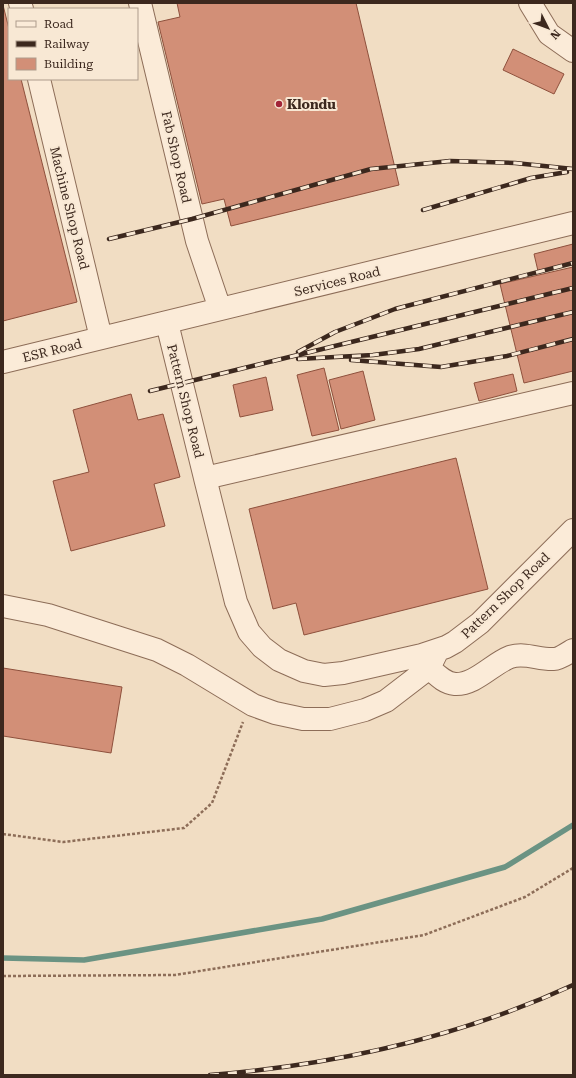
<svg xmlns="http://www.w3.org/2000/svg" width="576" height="1078" font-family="'Roboto Serif',serif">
<rect width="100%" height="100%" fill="#f1ddc3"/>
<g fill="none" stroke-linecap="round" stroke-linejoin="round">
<path stroke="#6b9383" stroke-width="5.5" d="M 3,958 L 84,960 L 322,919 L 505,867 L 573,825"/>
</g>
<path fill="#d28f77" stroke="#8e503c" d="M 177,3 L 356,3 L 399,185 L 231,226 L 224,199 L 202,204 L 158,22 L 180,17 Z
M 3,5 L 9,29 L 9,79 L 21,79 L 77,302 L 3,321 Z
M 513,49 L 564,74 L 554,94 L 503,70 Z
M 573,244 L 573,262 L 538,271 L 534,254 Z
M 573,267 L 573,371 L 524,383 L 500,284 Z
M 324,368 L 339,430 L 312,436 L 297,375 Z
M 363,371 L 375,420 L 341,429 L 329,380 Z
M 513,374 L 517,391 L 479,401 L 474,383 Z
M 266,377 L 273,410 L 240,417 L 233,385 Z
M 131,394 L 138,420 L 163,414 L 180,477 L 154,484 L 165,526 L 71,551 L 53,481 L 89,472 L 73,410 Z
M 456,458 L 488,589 L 304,635 L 296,603 L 273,609 L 249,509 Z
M 3,668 L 122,687 L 111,753 L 3,736 Z"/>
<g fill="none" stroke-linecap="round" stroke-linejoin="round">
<defs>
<path id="minor" d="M 20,3 L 22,9
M 140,3 L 197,241 L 220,309
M 530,3 L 549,34 L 573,51
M 39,79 L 101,338
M 167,323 L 205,478 L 573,393
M 3,362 L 573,223
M 205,478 L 236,602 L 249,632 L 262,647 L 279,660 L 304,671 L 324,675 L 343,673 L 422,655 L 446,647 L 455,642 L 480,623 L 573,530
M 3,606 L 48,615 L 157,650 L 187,665 L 253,705 L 275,713 L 303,719 L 330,719 L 365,710 L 386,701 L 429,668 L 438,650
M 429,668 C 437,675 444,683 455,684 C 475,685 492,664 510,657 C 525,652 539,660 554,659 C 559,659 568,653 573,650"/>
</defs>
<use href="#minor" stroke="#8d6d58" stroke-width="24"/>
<path stroke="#8d6d58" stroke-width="2.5" stroke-dasharray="3 2" stroke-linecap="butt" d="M 3,834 L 63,842 L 184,828 L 212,803 L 243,722
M 3,976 L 175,975 L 424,935 L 525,897 L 573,868"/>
<use href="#minor" stroke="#fbebd8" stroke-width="22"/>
<defs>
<path id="rail" d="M 423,210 L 531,178 L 567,172
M 109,239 L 192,219 L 371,169 L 450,161 L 515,163 L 573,169
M 298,352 L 335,332 L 395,309 L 573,263
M 298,359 L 373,355 L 419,349 L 573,312
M 351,360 L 441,367 L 507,356 L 573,339
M 150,391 L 573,288
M 210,1075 C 334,1065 460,1037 573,985"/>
</defs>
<use href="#rail" stroke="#3c281e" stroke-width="4.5"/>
<use href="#rail" stroke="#f8e8d4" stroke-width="3" stroke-dasharray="9" stroke-linecap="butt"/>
</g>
<circle fill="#a12438" stroke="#f8e8d4" stroke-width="1.5" cx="279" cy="104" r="4"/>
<g text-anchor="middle" stroke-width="4" stroke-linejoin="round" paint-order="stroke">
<g font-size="13" font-weight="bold" fill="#3c281e" stroke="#f8e8d4" text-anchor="start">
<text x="287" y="109">Klondu</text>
</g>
<g font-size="13" fill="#3c281e" stroke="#f8e8d4">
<text transform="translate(177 157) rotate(77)" y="5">Fab Shop Road</text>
<text transform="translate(70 208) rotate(76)" y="5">Machine Shop Road</text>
<text transform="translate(337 281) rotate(-14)" y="5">Services Road</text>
<text transform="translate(52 350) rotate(-14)" y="5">ESR Road</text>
<text transform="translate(186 401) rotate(76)" y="5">Pattern Shop Road</text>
<text transform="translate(505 595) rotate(-44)" y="5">Pattern Shop Road</text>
</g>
</g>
<rect width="576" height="1078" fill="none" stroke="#3c281e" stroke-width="8"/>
<rect x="8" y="8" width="130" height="72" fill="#f8e8d4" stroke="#ad9b8b"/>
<rect x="16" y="21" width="20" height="6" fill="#fbebd8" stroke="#ad9b8b"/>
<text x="44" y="28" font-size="12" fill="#3c281e">Road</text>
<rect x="16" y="41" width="20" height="6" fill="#3c281e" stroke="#ad9b8b"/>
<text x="44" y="48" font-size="12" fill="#3c281e">Railway</text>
<rect x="16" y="58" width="20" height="12" fill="#d28f77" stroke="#ad9b8b"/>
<text x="44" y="68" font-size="12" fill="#3c281e">Building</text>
<g transform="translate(548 28) rotate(132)" stroke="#f8e8d4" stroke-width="3" paint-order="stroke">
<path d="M0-3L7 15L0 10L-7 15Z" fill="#3c281e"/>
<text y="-6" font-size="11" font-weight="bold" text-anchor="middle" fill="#3c281e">N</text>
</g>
</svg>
